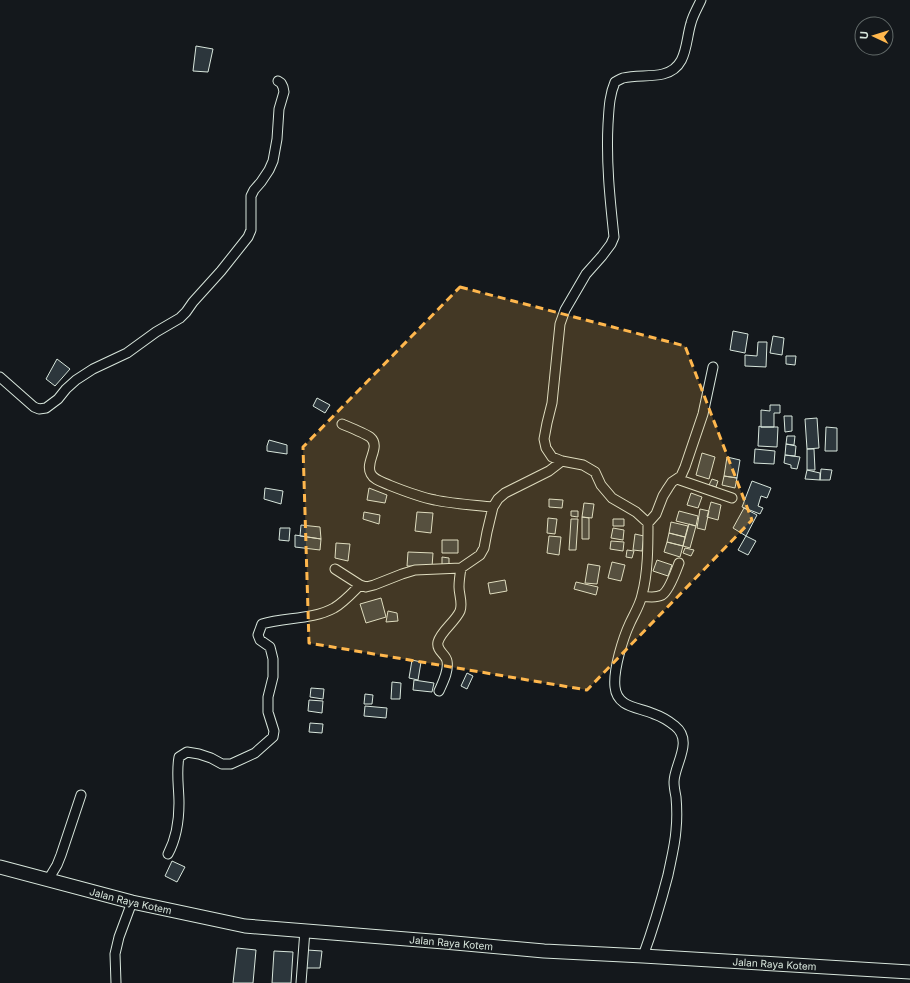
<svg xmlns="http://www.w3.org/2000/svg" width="910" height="983" font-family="Inter,sans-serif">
<rect width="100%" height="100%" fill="#14181c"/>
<path fill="#2c363c" stroke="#d8e6dc" d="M 196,46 L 213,49 L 208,72 L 193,71 Z
M 733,331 L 748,334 L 745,353 L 730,350 Z
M 773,336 L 784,338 L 782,355 L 770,353 Z
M 758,342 L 767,342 L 766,367 L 745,366 L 745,355 L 757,356 Z
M 786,356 L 796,356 L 795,365 L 786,364 Z
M 57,359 L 70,369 L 55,386 L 46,379 Z
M 317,398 L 330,405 L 325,413 L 313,406 Z
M 770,405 L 780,405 L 780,413 L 774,413 L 774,427 L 761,427 L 761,410 L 770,411 Z
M 784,416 L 792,416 L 792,431 L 785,432 Z
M 817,418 L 819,448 L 807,449 L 805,419 Z
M 759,426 L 761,427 L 778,427 L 777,447 L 758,446 Z
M 826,427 L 837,428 L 837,451 L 825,451 Z
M 787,436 L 795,436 L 794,445 L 786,444 Z
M 269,440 L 287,445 L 287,454 L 267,451 L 267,446 Z
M 786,444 L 796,446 L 795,456 L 785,455 Z
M 755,449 L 775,451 L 774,464 L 754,463 Z
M 807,449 L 814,449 L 815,470 L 807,470 Z
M 702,453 L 715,457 L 709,479 L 696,475 Z
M 785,455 L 800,457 L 797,469 L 791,468 L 791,465 L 784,463 Z
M 727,457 L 740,460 L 737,478 L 724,476 Z
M 821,469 L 832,470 L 830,480 L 820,480 Z
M 807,470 L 820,473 L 820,480 L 805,479 Z
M 724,476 L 737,478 L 735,488 L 722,485 Z
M 712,479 L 718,481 L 716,487 L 709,485 Z
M 752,481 L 771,488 L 767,498 L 761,496 L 758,506 L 763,508 L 760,514 L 742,507 Z
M 265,488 L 283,491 L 281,504 L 264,499 Z
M 369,488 L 387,495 L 385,503 L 367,500 Z
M 691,493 L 702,497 L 698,508 L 687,505 Z
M 549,499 L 563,500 L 562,508 L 549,507 Z
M 711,502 L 721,505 L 718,520 L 707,517 Z
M 584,503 L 594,504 L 592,518 L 582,517 Z
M 744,508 L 757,515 L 746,536 L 733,528 Z
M 700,509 L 709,511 L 705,530 L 697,528 Z
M 571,511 L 578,511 L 578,517 L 571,516 Z
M 679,511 L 698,516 L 696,526 L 676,521 Z
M 364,512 L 380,515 L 379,524 L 363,519 Z
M 417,512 L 433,513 L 431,533 L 415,531 Z
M 582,517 L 589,518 L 589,539 L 582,539 Z
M 548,518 L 557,519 L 555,534 L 547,533 Z
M 571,519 L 578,519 L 576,550 L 569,550 Z
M 613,519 L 624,519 L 624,526 L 613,526 Z
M 671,522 L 688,526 L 685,537 L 669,533 Z
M 689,524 L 696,526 L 690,548 L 683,546 Z
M 301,525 L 320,527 L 321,539 L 300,536 Z
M 280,528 L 290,528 L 289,541 L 279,540 Z
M 613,528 L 624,530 L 623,540 L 611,538 Z
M 669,533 L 685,537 L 683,546 L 667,542 Z
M 635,534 L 644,536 L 642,551 L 633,550 Z
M 295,535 L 321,539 L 320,550 L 295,547 Z
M 549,536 L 561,537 L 559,555 L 547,553 Z
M 746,536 L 756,541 L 748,555 L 738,550 Z
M 442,540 L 458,540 L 458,553 L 442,553 Z
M 611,541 L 624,542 L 623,551 L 610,549 Z
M 667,542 L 683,546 L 680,557 L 664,552 Z
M 336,543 L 350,544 L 348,561 L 335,558 Z
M 685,548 L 694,550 L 691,556 L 683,553 Z
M 627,550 L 634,551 L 632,558 L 626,557 Z
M 408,552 L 433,553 L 432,567 L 407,566 Z
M 442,557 L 449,558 L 449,566 L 442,566 Z
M 657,560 L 672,565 L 668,576 L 653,571 Z
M 612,562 L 625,565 L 621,581 L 608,578 Z
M 588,564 L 600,566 L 597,584 L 585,583 Z
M 505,580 L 507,591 L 490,594 L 488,583 Z
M 576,582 L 598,587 L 596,595 L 574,589 Z
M 381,598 L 386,617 L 366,623 L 360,604 Z
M 388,611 L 397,613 L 398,621 L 386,622 Z
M 412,660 L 421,662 L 418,680 L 409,678 Z
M 467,673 L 473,676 L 467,689 L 461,686 Z
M 414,680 L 434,683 L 432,692 L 413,690 Z
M 392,682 L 401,683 L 400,699 L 391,699 Z
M 311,688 L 324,689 L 323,699 L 310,697 Z
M 365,694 L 373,695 L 372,704 L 364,704 Z
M 309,700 L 323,701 L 322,713 L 308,711 Z
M 365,706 L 387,708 L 386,718 L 364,716 Z
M 310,723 L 323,724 L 322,733 L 309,732 Z
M 172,861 L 185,867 L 177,882 L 165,876 Z
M 237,948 L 256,950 L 253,983 L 233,983 Z
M 307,950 L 322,951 L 320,968 L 306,968 Z
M 274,951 L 293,952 L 291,983 L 272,983 Z"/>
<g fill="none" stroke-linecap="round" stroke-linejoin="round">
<defs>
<path id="street" d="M 0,377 L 34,407 L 39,409 L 46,408 L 58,399 L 66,389 L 76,380 L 93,369 L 127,353 L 156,332 L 180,318 L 186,312 L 193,302 L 221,271 L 248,237 L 251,230 L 251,196 L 254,190 L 261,182 L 269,170 L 273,161 L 277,139 L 279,109 L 284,92 L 283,87 L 281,83 L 278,81
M 342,424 C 349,427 364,433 370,437 C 382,447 364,462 371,474 C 374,480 383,482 389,485 C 404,491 419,497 435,500 C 453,504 475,505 493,507
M 677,479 L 732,498
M 648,523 L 656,514 L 663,496 L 668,488 L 672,482 L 681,476 L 685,467 L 703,414 L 713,367
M 335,569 L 360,585 L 366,587 L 374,585 L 402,574 L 415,570 L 461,568 L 480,555 L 484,548 L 487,532 L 493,507 L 498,499 L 505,493 L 549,471 L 562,461
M 642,596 C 648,597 656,598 662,595 C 669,591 676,571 679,563
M 439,691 C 443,682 449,671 447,661 C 446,654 436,651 438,642 C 441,631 455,622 460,611 C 463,603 459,595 459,587 C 459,580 460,574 461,568
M 168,854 C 176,839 179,821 179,803 C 179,788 176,773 179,757 L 187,752 L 199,754 L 211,758 L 222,764 L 231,764 L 255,753 L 273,737 L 274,731 L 268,712 L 268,697 L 273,677 L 273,659 L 270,647 L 260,640 L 258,635 L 262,624 C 286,617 312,620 334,608 C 344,602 352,593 360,585
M 48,880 L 57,865 L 61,855 L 81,795
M 643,956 C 653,929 661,902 668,875 C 671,860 675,845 676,830 C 677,820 677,808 676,797 C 675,792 674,787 674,782 C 674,765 694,741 675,726 C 670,722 660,716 654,714 C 639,707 617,708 615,687 C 613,670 623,638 630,623 C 634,614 640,605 642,595 C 648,573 648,546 648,523 L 636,512 L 612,498 L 601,485 L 595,472 L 583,465 L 562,461 L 552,457 L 546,448 L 544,439 L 547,423 L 552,403 L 560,324 L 565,310 L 586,274 L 602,256 L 611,244 L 614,237 C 610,200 606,162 608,124 C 609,110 609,96 615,82 C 617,81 620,79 623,78 C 636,75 650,77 663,74 C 688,68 685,42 691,23 C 693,15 698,7 701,0
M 116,983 L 115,954 L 119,937 L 132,902
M 301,983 L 305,930"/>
<g id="secondary">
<path id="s1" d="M 0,867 L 132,902 L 245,926 L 444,942 L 544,951 L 643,956 L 910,972"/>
</g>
</defs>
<use href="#street" stroke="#d8e6dc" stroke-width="11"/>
<use href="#secondary" stroke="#d8e6dc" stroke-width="15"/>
<use href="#street" stroke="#14181c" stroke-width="9"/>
<use href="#secondary" stroke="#14181c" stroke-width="13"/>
</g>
<path fill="#ffb74d" fill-opacity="0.2" stroke="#ffb74d" stroke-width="3" stroke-dasharray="8 5" stroke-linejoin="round" d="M 460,287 L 685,346 L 752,520 L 587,690 L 309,643 L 303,447 Z"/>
<g text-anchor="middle" stroke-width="3" stroke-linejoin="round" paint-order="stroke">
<g font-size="10" fill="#d8e6dc" stroke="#14181c">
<text dy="4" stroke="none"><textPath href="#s1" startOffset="135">Jalan Raya Kotem</textPath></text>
<text dy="4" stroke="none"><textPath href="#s1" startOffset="459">Jalan Raya Kotem</textPath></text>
<text dy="4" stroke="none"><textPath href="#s1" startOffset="783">Jalan Raya Kotem</textPath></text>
</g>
</g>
<g transform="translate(874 36) rotate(274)"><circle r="19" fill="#14181c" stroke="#626a69"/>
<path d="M0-3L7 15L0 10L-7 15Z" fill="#ffb74d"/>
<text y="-6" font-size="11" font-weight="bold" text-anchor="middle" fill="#d8e6dc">U</text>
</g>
</svg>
